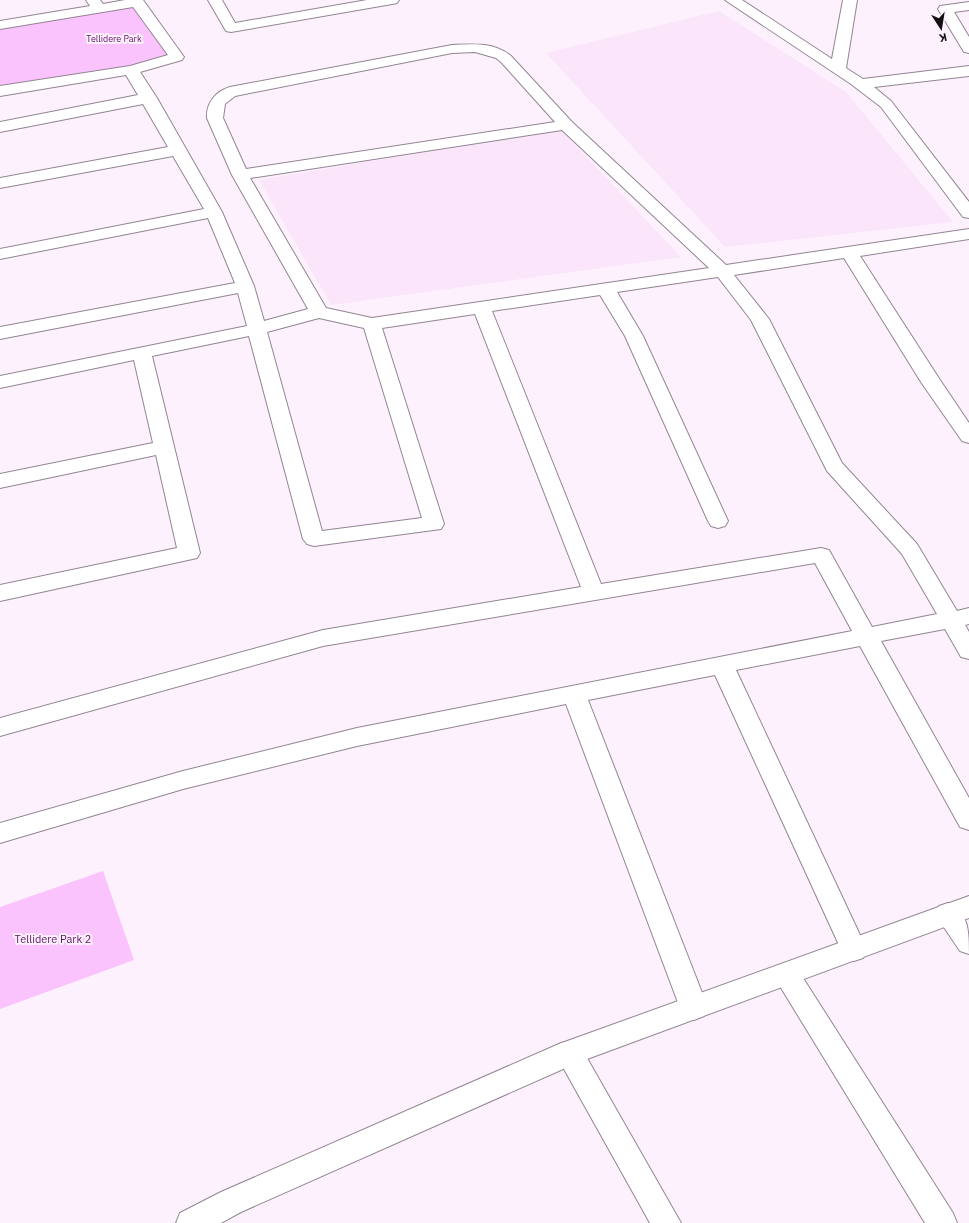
<svg xmlns="http://www.w3.org/2000/svg" width="969" height="1223" font-family="'IBM Plex Sans',sans-serif">
<rect width="100%" height="100%" fill="#fef1fe"/>
<path fill="#fae5fb" d="M 719,11 L 846,92 L 953,222 L 725,247 L 546,53 Z
M 560,129 L 681,257 L 331,305 L 259,180 Z"/>
<path fill="#fac3fe" d="M 134,5 L 169,57 L 129,67 L 0,87 L 0,28 Z
M 103,871 L 134,960 L 0,1009 L 0,907 Z"/>
<g fill="none" stroke-linecap="round" stroke-linejoin="round">
<defs>
<path id="street" d="M 86,0 L 100,0 L 103,4 L 125,0 L 143,0 L 184,57 L 182,60 L 140,72 L 157,98 L 222,212 L 254,286 L 264,321 L 308,309 L 232,175 L 207,118 C 206,103 216,91 230,87 L 452,45 C 473,44 494,42 511,56 L 572,122 L 726,265 L 969,229 L 969,239 L 860,256 L 940,380 L 969,423 L 969,443 L 962,441 L 921,382 L 844,258 L 734,275 L 769,319 L 842,463 L 917,544 L 957,611 L 969,608 L 969,624 L 965,625 L 969,632 L 969,659 L 961,657 L 945,629 L 881,641 L 969,798 L 969,830 L 960,827 L 860,646 L 736,670 L 867,950 L 863,958 L 854,961 L 845,958 L 715,675 L 588,700 L 708,1008 L 704,1016 L 694,1020 L 684,1016 L 680,1008 L 566,704 L 357,746 L 183,789 L 0,843 L 0,823 L 183,771 L 357,728 L 852,631 L 815,563 L 323,646 L 0,736 L 0,718 L 323,630 L 581,587 L 475,314 L 382,328 L 444,524 L 441,529 L 314,546 L 307,544 L 303,539 L 249,336 L 152,356 L 200,553 L 197,558 L 0,601 L 0,585 L 177,548 L 156,455 L 0,488 L 0,474 L 153,443 L 134,360 L 0,388 L 0,376 L 247,326 L 238,293 L 0,339 L 0,327 L 235,283 L 208,218 L 0,259 L 0,249 L 204,209 L 173,156 L 0,188 L 0,178 L 168,147 L 143,104 L 0,132 L 0,122 L 138,95 L 126,75 L 0,96 L 0,86 L 130,66 L 168,55 L 133,7 L 0,29 L 0,21 L 90,6 ZM 475,52 L 496,58 L 501,62 L 555,122 L 246,169 L 223,118 L 225,104 L 235,96 L 452,53 ZM 562,130 L 709,268 L 372,318 L 326,308 L 250,178 ZM 718,277 L 751,320 L 827,471 L 902,554 L 937,614 L 872,627 L 829,550 L 821,548 L 601,584 L 492,311 L 600,295 L 625,336 L 708,521 L 711,526 L 718,528 L 725,526 L 728,521 L 643,336 L 617,292 ZM 319,318 L 364,328 L 422,518 L 322,531 L 267,332 Z
M 208,0 L 222,0 L 235,23 L 367,0 L 399,0 L 397,3 L 392,4 L 231,32 L 226,31 Z
M 725,0 L 742,0 L 832,59 L 843,0 L 857,0 L 846,68 L 863,79 L 969,66 L 969,76 L 874,87 L 891,101 L 969,202 L 969,218 L 963,217 L 881,107 L 851,84 Z
M 969,2 L 969,10 L 954,12 L 969,37 L 969,53 L 964,52 L 938,9 L 940,6 Z
M 948,903 C 969,912 969,932 969,954 L 960,951 L 935,914 L 939,906 Z
M 787,964 L 796,967 L 953,1213 L 957,1223 L 925,1223 L 778,983 L 774,975 L 778,967 Z
M 569,1041 L 579,1044 L 681,1223 L 650,1223 L 555,1053 L 559,1044 Z"/>
<path id="secondary" d="M 969,896 L 969,918 L 579,1062 L 241,1212 L 221,1223 L 176,1223 L 180,1213 L 221,1192 L 559,1044 Z"/>
</defs>
<use href="#street" stroke="#928593" stroke-width="2"/>
<use href="#secondary" stroke="#928593" stroke-width="2"/>
<use href="#street" fill="#fff" fill-rule="evenodd"/>
<use href="#secondary" fill="#fff" fill-rule="evenodd"/>
</g>
<g text-anchor="middle" stroke-width="4" stroke-linejoin="round" paint-order="stroke">
<g font-size="9" fill="#5e1365" stroke="#fef1fe">
<text x="114" y="42">Tellidere Park</text>
</g>
<g font-size="11" fill="#5e1365" stroke="#fef1fe">
<text x="53" y="943">Tellidere Park 2</text>
</g>
</g>
<g transform="translate(941 28) rotate(168)" stroke="#fef1fe" stroke-width="3" paint-order="stroke">
<path d="M0-3L7 15L0 10L-7 15Z" fill="#120d12"/>
<text y="-6" font-size="11" font-weight="bold" text-anchor="middle" fill="#120d12">K</text>
</g>
</svg>
